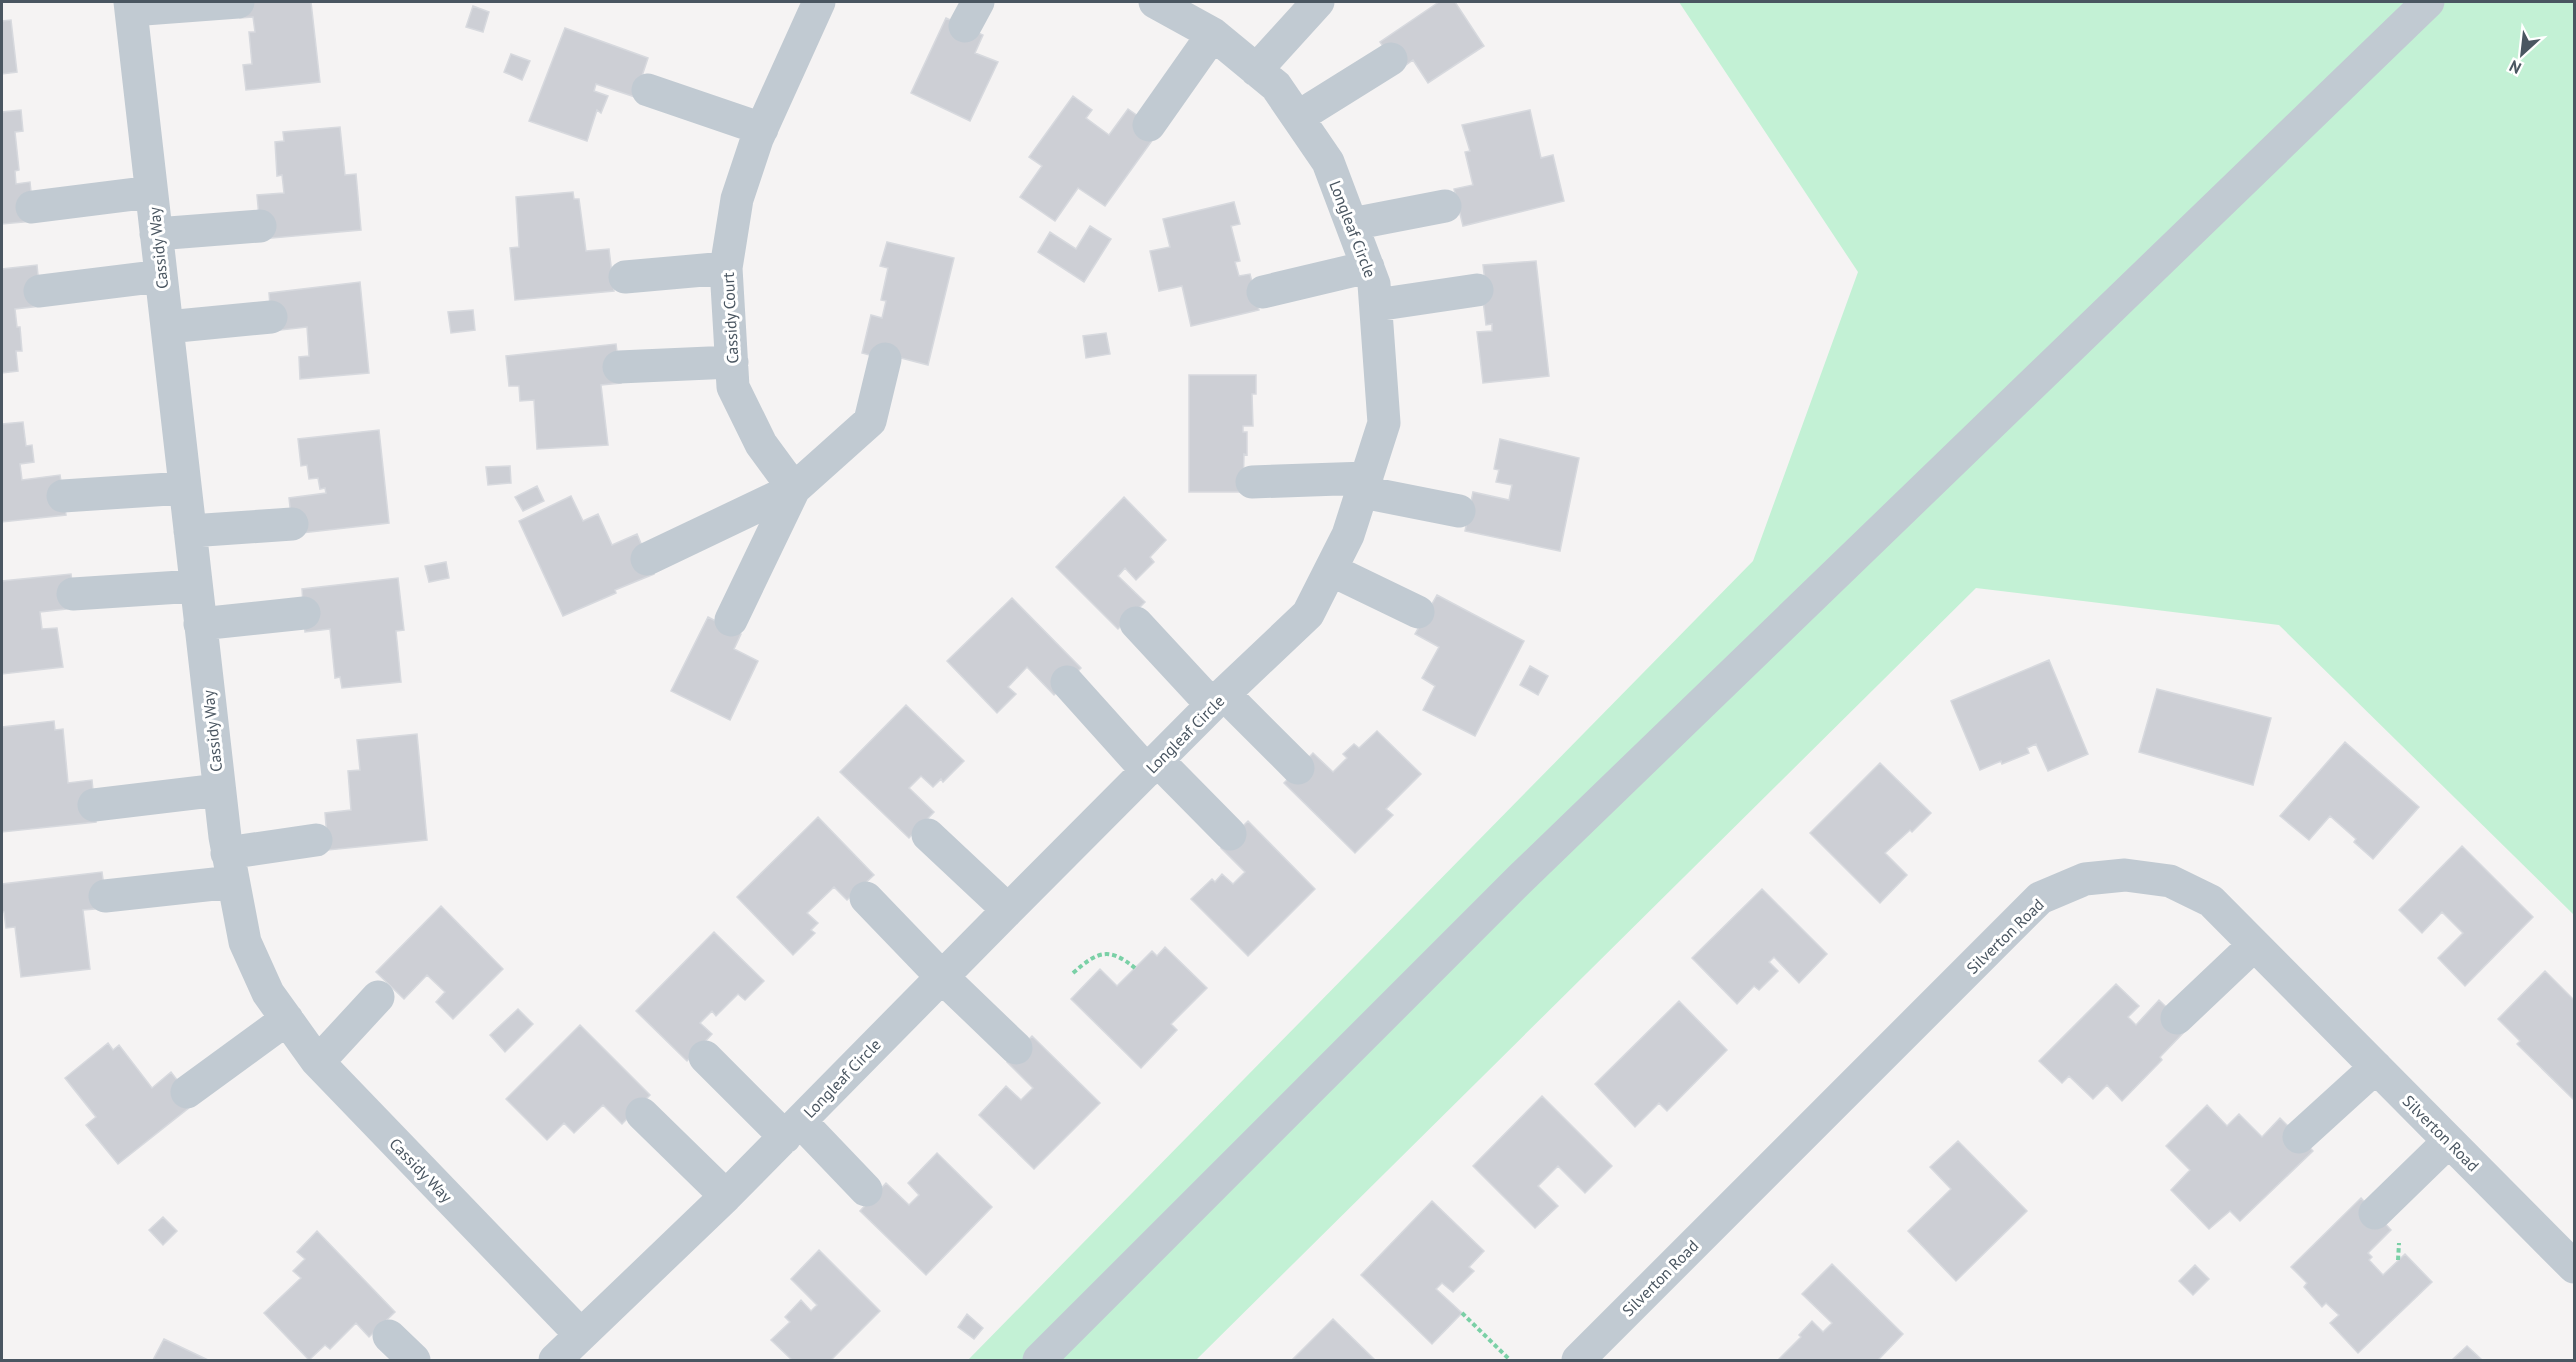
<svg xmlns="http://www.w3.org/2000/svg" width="2576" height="1362" font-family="'PT Sans',sans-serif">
<rect width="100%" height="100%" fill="#f5f3f3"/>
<path fill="#c3f1d5" d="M 1679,2 L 2574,2 L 2574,915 L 2279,625 L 1976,588 L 1196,1360 L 968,1360 L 1753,561 L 1858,272 Z"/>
<path fill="#cdcfd5" stroke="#d7d9de" stroke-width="1.5" d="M 239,2 L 311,2 L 320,82 L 246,90 L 243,65 L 252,64 L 249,32 L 255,32 L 253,17 L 240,18 Z
M 1439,2 L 1455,2 L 1484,46 L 1428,83 L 1413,60 L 1399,70 L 1380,42 Z
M 473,6 L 489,12 L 483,32 L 466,27 Z
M 946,18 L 983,35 L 975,53 L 998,62 L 970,121 L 911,93 Z
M 11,20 L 17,72 L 2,74 L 2,21 Z
M 565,28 L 648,58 L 635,97 L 596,84 L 594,91 L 608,96 L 601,113 L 597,110 L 587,141 L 529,121 Z
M 511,54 L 530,61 L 522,80 L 504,72 Z
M 1073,96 L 1092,110 L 1086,118 L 1109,135 L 1128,109 L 1159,131 L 1105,206 L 1078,188 L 1055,221 L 1020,197 L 1042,166 L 1029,157 Z
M 21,110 L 23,131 L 15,132 L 19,170 L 15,171 L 16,184 L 30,182 L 34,221 L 2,224 L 2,112 Z
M 1530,110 L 1541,158 L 1553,155 L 1564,201 L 1463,226 L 1454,189 L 1473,185 L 1465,152 L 1470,151 L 1462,125 Z
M 340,127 L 345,175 L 356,174 L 361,230 L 261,239 L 257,195 L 284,193 L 282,175 L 277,176 L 275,142 L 284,141 L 283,132 Z
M 573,192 L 574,199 L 579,199 L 586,251 L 609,249 L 614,291 L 515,300 L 510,248 L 519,247 L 516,197 Z
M 1234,202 L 1240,224 L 1231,226 L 1240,261 L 1235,262 L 1239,276 L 1250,274 L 1259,310 L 1191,326 L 1182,286 L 1159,291 L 1150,251 L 1170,247 L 1163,219 Z
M 1090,226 L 1111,239 L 1084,282 L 1038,252 L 1050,232 L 1076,249 Z
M 887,242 L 954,258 L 928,365 L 901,358 L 885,359 L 862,353 L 871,315 L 882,318 L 886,301 L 881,300 L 888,268 L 880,266 Z
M 1536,261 L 1549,376 L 1483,383 L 1477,332 L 1492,331 L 1492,324 L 1486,325 L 1483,300 L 1487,299 L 1483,265 Z
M 37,265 L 41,306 L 15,309 L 17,327 L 20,327 L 22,351 L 16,351 L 18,371 L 2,373 L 2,269 Z
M 360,282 L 369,373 L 300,379 L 299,357 L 309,356 L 307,327 L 272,331 L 269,293 Z
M 473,310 L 475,330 L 451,333 L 448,312 Z
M 1106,333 L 1110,354 L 1086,358 L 1083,336 Z
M 616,344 L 621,383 L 601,385 L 608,445 L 537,449 L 534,400 L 520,401 L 519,386 L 509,386 L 506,356 Z
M 1189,375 L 1256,375 L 1256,394 L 1252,394 L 1253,426 L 1243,426 L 1243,432 L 1247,432 L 1247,455 L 1244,454 L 1243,492 L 1189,492 Z
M 23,422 L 26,446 L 32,445 L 34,462 L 20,464 L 22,480 L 60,475 L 66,515 L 2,522 L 2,424 Z
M 379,430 L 389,523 L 293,534 L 289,498 L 326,493 L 325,488 L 320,489 L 318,478 L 309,479 L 307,465 L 301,466 L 298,439 Z
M 1500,439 L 1579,458 L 1560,551 L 1465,531 L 1473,492 L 1509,500 L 1512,485 L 1496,482 L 1499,470 L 1494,469 Z
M 510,466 L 511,483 L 488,485 L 486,467 Z
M 537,486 L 544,501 L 523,511 L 515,497 Z
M 571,496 L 583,521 L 598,514 L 612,545 L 637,534 L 654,574 L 615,590 L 616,593 L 563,616 L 519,521 Z
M 1124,497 L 1166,540 L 1150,557 L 1154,562 L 1136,580 L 1125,568 L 1118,576 L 1145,602 L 1118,629 L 1056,567 Z
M 446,562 L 449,578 L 429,582 L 425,566 Z
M 71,574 L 75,608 L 40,612 L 42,629 L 57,628 L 63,667 L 2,674 L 2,581 Z
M 398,578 L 404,630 L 396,631 L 401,682 L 342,688 L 340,677 L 335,678 L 330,629 L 305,632 L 302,589 Z
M 1437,595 L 1524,641 L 1475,736 L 1423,710 L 1435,686 L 1422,678 L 1439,647 L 1415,634 Z
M 1012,598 L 1081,668 L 1054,695 L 1027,667 L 1008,687 L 1016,694 L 997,713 L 947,661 Z
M 708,617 L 741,634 L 734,649 L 758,661 L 730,720 L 671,691 Z
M 2049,660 L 2088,754 L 2048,771 L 2036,744 L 2027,748 L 2029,753 L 2002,764 L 2001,761 L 1980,770 L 1951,701 Z
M 1530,666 L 1548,676 L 1538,695 L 1520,685 Z
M 2157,689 L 2271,718 L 2253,785 L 2139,752 Z
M 906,705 L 964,761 L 943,782 L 941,779 L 933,787 L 921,776 L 909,788 L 934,812 L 909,838 L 840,772 Z
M 54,721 L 55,730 L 63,729 L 68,783 L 92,780 L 96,822 L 2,832 L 2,727 Z
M 1377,731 L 1421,774 L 1386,809 L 1393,815 L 1355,853 L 1284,783 L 1313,753 L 1333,772 L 1347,758 L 1343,754 L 1354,744 L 1359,748 Z
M 417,734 L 427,840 L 328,850 L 325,813 L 351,810 L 348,771 L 360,770 L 357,740 Z
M 2345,742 L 2419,807 L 2373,859 L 2354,842 L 2356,839 L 2330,816 L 2309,840 L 2280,816 Z
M 1880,763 L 1931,813 L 1912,832 L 1910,830 L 1885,853 L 1907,875 L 1880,903 L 1810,833 Z
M 818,817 L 874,875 L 847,900 L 834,887 L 807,913 L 818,923 L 811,930 L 815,933 L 793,955 L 737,897 Z
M 1248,821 L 1315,889 L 1248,956 L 1191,899 L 1212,879 L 1215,882 L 1222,874 L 1233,884 L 1245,872 L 1221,848 Z
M 2462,846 L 2533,917 L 2465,986 L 2438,958 L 2463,933 L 2442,912 L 2422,933 L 2399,910 Z
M 102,872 L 107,908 L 83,910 L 90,969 L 21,977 L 15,927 L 6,928 L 4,912 L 2,912 L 2,884 Z
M 1762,889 L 1827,954 L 1799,983 L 1774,957 L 1769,962 L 1778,971 L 1759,990 L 1754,986 L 1737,1004 L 1692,958 Z
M 441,906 L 503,969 L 453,1019 L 436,1002 L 445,992 L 427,975 L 404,999 L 376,972 Z
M 714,932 L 764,981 L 745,1000 L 738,994 L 716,1016 L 712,1011 L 700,1023 L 712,1034 L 687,1061 L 636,1011 Z
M 1165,947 L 1207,988 L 1171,1024 L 1177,1030 L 1141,1068 L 1071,999 L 1100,969 L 1117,986 L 1152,951 L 1157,956 Z
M 2545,971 L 2574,1000 L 2574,1100 L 2517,1044 L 2520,1041 L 2498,1019 Z
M 2116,984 L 2139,1006 L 2128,1017 L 2136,1025 L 2159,1000 L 2188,1028 L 2160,1057 L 2162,1060 L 2122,1101 L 2107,1085 L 2093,1099 L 2069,1076 L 2062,1083 L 2039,1061 Z
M 1679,1001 L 1727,1050 L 1667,1111 L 1659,1103 L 1635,1127 L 1595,1084 Z
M 518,1009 L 533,1024 L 505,1052 L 490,1035 Z
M 580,1025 L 650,1095 L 622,1124 L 603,1105 L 574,1133 L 564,1123 L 547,1140 L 506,1099 Z
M 1032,1036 L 1100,1103 L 1034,1169 L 979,1115 L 1006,1086 L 1021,1100 L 1033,1088 L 1007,1062 Z
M 108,1043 L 113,1050 L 119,1045 L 152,1088 L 171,1072 L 195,1103 L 118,1164 L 86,1125 L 96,1117 L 65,1078 Z
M 1542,1096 L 1612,1166 L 1585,1193 L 1558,1166 L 1538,1186 L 1558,1206 L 1535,1228 L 1473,1166 Z
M 2207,1105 L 2227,1126 L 2239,1114 L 2262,1137 L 2280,1118 L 2313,1151 L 2240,1221 L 2230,1211 L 2209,1229 L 2171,1190 L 2190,1170 L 2166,1146 Z
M 1958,1141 L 2027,1211 L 1956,1281 L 1908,1231 L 1951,1189 L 1930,1167 Z
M 937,1153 L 992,1207 L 926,1275 L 860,1211 L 886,1183 L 909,1205 L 919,1195 L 908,1183 Z
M 2361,1198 L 2391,1230 L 2368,1253 L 2372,1257 L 2369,1260 L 2383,1275 L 2405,1254 L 2432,1282 L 2358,1353 L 2330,1323 L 2339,1315 L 2326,1303 L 2322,1307 L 2304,1287 L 2307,1283 L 2291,1267 Z
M 1432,1201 L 1484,1251 L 1469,1267 L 1474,1271 L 1453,1292 L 1442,1283 L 1436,1289 L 1462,1313 L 1432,1344 L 1361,1275 Z
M 163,1217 L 177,1231 L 163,1245 L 149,1230 Z
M 317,1231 L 395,1312 L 369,1337 L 356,1323 L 330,1349 L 325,1345 L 309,1360 L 264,1313 L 301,1278 L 293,1271 L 305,1259 L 297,1252 Z
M 819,1250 L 880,1311 L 831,1360 L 792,1360 L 771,1340 L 790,1322 L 785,1317 L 801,1300 L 811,1311 L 817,1305 L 791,1279 Z
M 1832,1264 L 1903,1334 L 1878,1360 L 1781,1360 L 1779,1359 L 1801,1337 L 1799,1335 L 1812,1321 L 1823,1332 L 1832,1323 L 1802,1294 Z
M 2195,1265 L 2209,1279 L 2193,1295 L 2179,1281 Z
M 967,1314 L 983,1328 L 974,1339 L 958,1327 Z
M 1333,1319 L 1375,1360 L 1292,1360 Z
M 164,1339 L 208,1360 L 153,1360 Z
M 2467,1346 L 2482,1360 L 2452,1360 Z"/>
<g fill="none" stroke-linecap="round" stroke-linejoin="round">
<path stroke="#7ad0a6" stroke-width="4" stroke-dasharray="4.5 3" stroke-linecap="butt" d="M 1073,973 C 1097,952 1108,946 1135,968
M 2398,1260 L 2399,1243
M 1462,1313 L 1510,1360"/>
<path stroke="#c1cad2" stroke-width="33" d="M 130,2 L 225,837 L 245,942 L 268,993 L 316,1060 L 581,1335
M 131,10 L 238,2
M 965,26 L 978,2
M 1256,70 L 1318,2
M 648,90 L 762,129
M 1298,117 L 1391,59
M 1149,125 L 1213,34
M 32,207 L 151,192
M 1352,224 L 1445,206
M 156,234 L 260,226
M 625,277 L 726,268
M 40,291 L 161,276
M 1263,292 L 1368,267
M 1376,305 L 1477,290
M 167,327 L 271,317
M 619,367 L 732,362
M 1252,482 L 1367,478
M 794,489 L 761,444 L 733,387 L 726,268 L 737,199 L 757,139 L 819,2
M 1363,492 L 1459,511
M 63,496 L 185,488
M 190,531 L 292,524
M 647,559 L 794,489 L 870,421 L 885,359
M 1331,570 L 1418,612
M 73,594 L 196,586
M 731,620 L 794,489
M 1136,623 L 1212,705
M 200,624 L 304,613
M 1067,682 L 1147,771
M 1224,694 L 1298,768
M 1157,760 L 1230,834
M 94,805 L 219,790
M 928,835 L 1008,910
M 227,853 L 316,840
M 105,896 L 233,882
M 866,898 L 942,977 L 1016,1048
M 2177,1018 L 2254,945
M 705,1057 L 785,1137
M 318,1062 L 378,997
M 187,1092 L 287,1019
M 642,1114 L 726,1196
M 800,1121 L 866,1190
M 2299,1137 L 2376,1067
M 2375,1213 L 2449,1141
M 389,1336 L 414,1360
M 555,1360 L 726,1196 L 1008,910 L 1212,705 L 1308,614 L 1348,535 L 1384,423 L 1374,284 L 1328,162 L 1276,86 L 1213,34 L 1155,2
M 1039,1360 L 1521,878 L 2428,2
M 1578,1360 L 2040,898 L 2085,879 L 2125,875 L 2170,881 L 2211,901 L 2574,1267"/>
</g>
<g text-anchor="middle" stroke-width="6" stroke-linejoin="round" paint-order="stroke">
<g font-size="16" fill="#4a5661" stroke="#fff">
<text transform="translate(1353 229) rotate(69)" y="6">Longleaf Circle</text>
<text transform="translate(158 248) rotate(-96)" y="6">Cassidy Way</text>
<text transform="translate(730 318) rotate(-93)" y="6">Cassidy Court</text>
<text transform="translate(212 731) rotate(-96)" y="6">Cassidy Way</text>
<text transform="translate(1185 734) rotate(-45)" y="6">Longleaf Circle</text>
<text transform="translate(2005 936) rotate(-44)" y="6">Silverton Road</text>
<text transform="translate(842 1078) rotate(-46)" y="6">Longleaf Circle</text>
<text transform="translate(2441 1133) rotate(45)" y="6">Silverton Road</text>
<text transform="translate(421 1170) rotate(46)" y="6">Cassidy Way</text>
<text transform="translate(1660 1278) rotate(-45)" y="6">Silverton Road</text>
</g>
</g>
<rect width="2576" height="1362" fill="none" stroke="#4a5661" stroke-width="6"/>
<g transform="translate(2522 54) rotate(207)" stroke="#ffffff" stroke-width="4.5" paint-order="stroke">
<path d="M0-4.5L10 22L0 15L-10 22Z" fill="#4a5661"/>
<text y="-9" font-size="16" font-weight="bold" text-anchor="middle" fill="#4a5661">N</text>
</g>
</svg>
